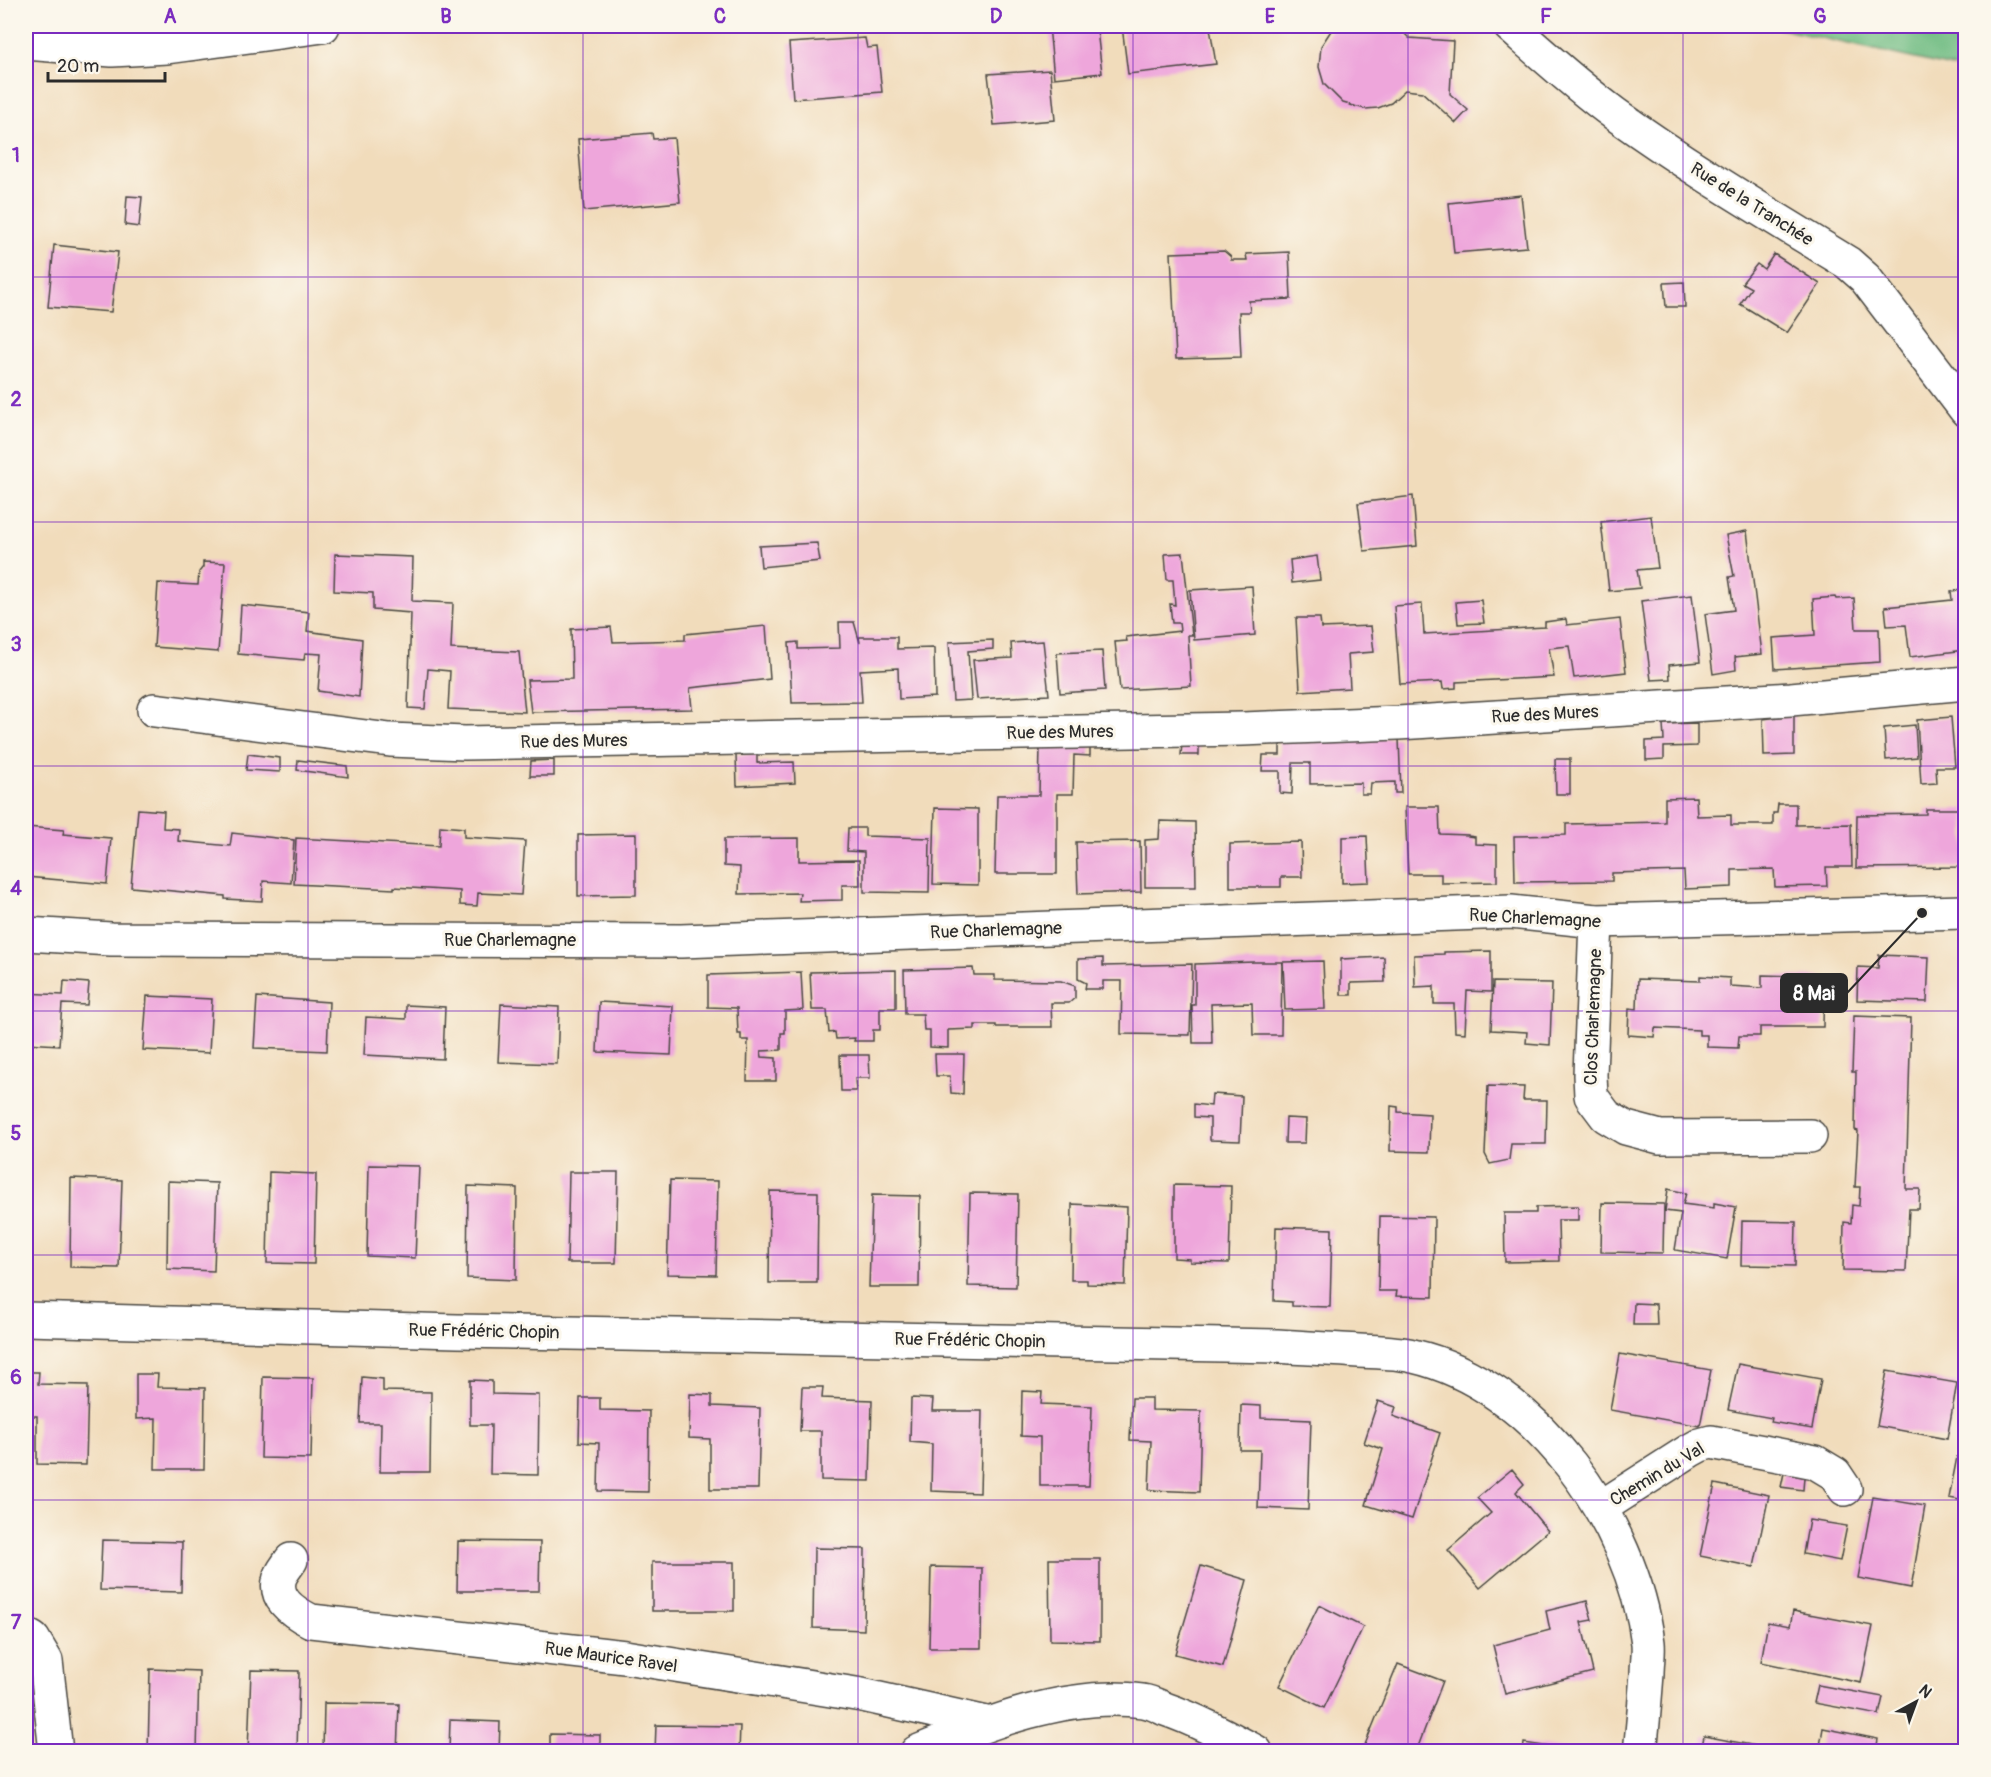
<svg xmlns="http://www.w3.org/2000/svg" width="1991" height="1777" font-family="Pangolin,sans-serif">
<rect width="100%" height="100%" fill="#fbf7ec"/>
<filter id="ink" filterUnits="userSpaceOnUse"><feTurbulence type="fractalNoise" baseFrequency=".0167" numOctaves="2"/><feDisplacementMap in="SourceGraphic" scale="12" xChannelSelector="R" yChannelSelector="G"/><feConvolveMatrix kernelMatrix="1 2 1 2 8 2 1 2 1" color-interpolation-filters="sRGB"/></filter>
<filter id="wash" filterUnits="userSpaceOnUse"><feTurbulence type="fractalNoise" baseFrequency=".008" numOctaves="4" result="noise"/><feDisplacementMap in="SourceGraphic" scale="24" xChannelSelector="R" yChannelSelector="G"/><feGaussianBlur stdDeviation="1.35" result="paint"/><feColorMatrix in="noise" values="0 0 0 0 0 0 0 0 0 0 0 0 0 0 0 0 0 1.4 0 .05"/><feComposite in="paint" operator="in"/></filter>
<g filter="url(#wash)">
<rect width="100%" height="100%" fill="#f1dcbb"/>
<path fill="#72bd84" stroke="#4e7458" stroke-width="1.5" d="M 1768,26 L 1965,26 L 1965,70 Z"/>
<g id="blocks">
<path fill="#eea6db" d="M 1049,26 L 1064,26 L 1064,32 L 1097,30 L 1102,73 L 1054,78 Z
M 1122,26 L 1195,26 L 1195,29 L 1210,28 L 1216,64 L 1128,74 Z
M 1334,26 L 1397,26 L 1409,38 L 1453,41 L 1450,94 L 1468,110 L 1456,123 L 1422,92 L 1405,90 L 1391,103 L 1378,108 L 1365,109 L 1343,103 L 1324,84 L 1319,67 L 1321,46 Z
M 865,38 L 867,48 L 877,47 L 882,92 L 793,99 L 789,43 Z
M 1050,70 L 1055,120 L 994,125 L 988,74 Z
M 652,133 L 653,139 L 674,138 L 680,202 L 584,211 L 578,139 Z
M 1521,195 L 1527,247 L 1454,253 L 1449,203 Z
M 127,196 L 142,197 L 139,227 L 125,225 Z
M 54,245 L 118,252 L 111,312 L 48,307 Z
M 1224,251 L 1231,257 L 1231,260 L 1247,260 L 1246,254 L 1289,252 L 1291,299 L 1249,301 L 1250,312 L 1239,312 L 1241,357 L 1176,359 L 1171,253 Z
M 1774,254 L 1820,284 L 1787,333 L 1740,304 L 1751,288 L 1742,283 L 1757,264 L 1764,269 Z
M 1684,282 L 1685,307 L 1666,307 L 1664,283 Z
M 1413,496 L 1417,546 L 1364,551 L 1358,503 Z
M 1651,516 L 1658,568 L 1637,570 L 1640,588 L 1609,591 L 1601,522 Z
M 1747,531 L 1762,654 L 1735,657 L 1736,670 L 1713,674 L 1705,614 L 1734,610 L 1729,577 L 1734,576 L 1726,535 Z
M 817,543 L 820,561 L 761,567 L 759,546 Z
M 1183,553 L 1192,635 L 1188,635 L 1191,686 L 1120,690 L 1115,642 L 1127,641 L 1126,637 L 1180,631 L 1179,623 L 1172,623 L 1170,604 L 1175,605 L 1173,580 L 1167,580 L 1165,554 Z
M 335,554 L 413,557 L 412,601 L 453,603 L 451,649 L 519,652 L 525,712 L 448,709 L 450,671 L 428,669 L 425,709 L 408,708 L 411,613 L 373,610 L 373,593 L 334,591 Z
M 1317,556 L 1320,580 L 1292,583 L 1290,560 Z
M 203,562 L 225,563 L 218,652 L 154,647 L 158,583 L 198,585 L 199,572 L 203,567 Z
M 1252,586 L 1255,635 L 1194,640 L 1190,590 Z
M 1962,590 L 1965,590 L 1965,650 L 1910,657 L 1906,625 L 1887,626 L 1885,607 L 1952,600 L 1951,591 Z
M 1692,595 L 1700,662 L 1669,665 L 1670,679 L 1651,680 L 1641,601 Z
M 1835,597 L 1836,599 L 1854,598 L 1856,629 L 1879,629 L 1880,662 L 1775,669 L 1773,638 L 1815,635 L 1813,599 Z
M 1481,600 L 1484,623 L 1458,624 L 1456,602 Z
M 1422,604 L 1424,634 L 1545,627 L 1545,622 L 1566,619 L 1567,625 L 1620,619 L 1626,672 L 1574,678 L 1569,646 L 1549,648 L 1554,677 L 1456,682 L 1456,688 L 1443,689 L 1442,682 L 1400,684 L 1394,606 Z
M 241,605 L 309,612 L 307,631 L 362,639 L 359,697 L 318,691 L 321,654 L 305,653 L 304,660 L 238,654 Z
M 1296,618 L 1320,618 L 1321,628 L 1371,626 L 1374,652 L 1348,654 L 1350,688 L 1300,691 Z
M 839,622 L 854,622 L 860,643 L 859,637 L 897,637 L 897,649 L 934,648 L 935,697 L 899,699 L 898,668 L 860,670 L 862,702 L 792,703 L 789,643 L 798,642 L 798,649 L 840,648 Z
M 766,626 L 770,679 L 690,688 L 692,709 L 531,712 L 527,680 L 572,679 L 571,629 L 611,627 L 613,642 L 685,640 L 685,634 Z
M 993,640 L 993,649 L 968,651 L 971,700 L 953,701 L 949,642 Z
M 1043,641 L 1049,695 L 977,699 L 973,660 L 1012,658 L 1011,643 Z
M 1102,651 L 1105,690 L 1060,693 L 1057,653 Z
M 1794,715 L 1794,755 L 1764,756 L 1763,719 Z
M 1951,717 L 1955,767 L 1936,767 L 1937,783 L 1921,784 L 1917,720 Z
M 1697,723 L 1697,746 L 1664,747 L 1664,759 L 1646,760 L 1646,741 L 1664,740 L 1663,724 Z
M 1915,725 L 1917,757 L 1886,760 L 1884,728 Z
M 1399,738 L 1401,793 L 1395,793 L 1395,782 L 1371,783 L 1370,794 L 1361,794 L 1361,783 L 1310,784 L 1310,763 L 1293,763 L 1292,794 L 1280,793 L 1280,771 L 1262,771 L 1263,755 L 1280,755 L 1280,741 Z
M 1182,743 L 1199,743 L 1199,755 L 1181,755 Z
M 1090,745 L 1090,756 L 1074,755 L 1073,794 L 1057,794 L 1057,874 L 995,874 L 997,795 L 1039,795 L 1040,746 Z
M 248,754 L 280,758 L 280,772 L 246,770 Z
M 757,754 L 757,763 L 794,762 L 795,783 L 737,786 L 736,755 Z
M 1555,759 L 1570,759 L 1570,794 L 1556,794 Z
M 298,760 L 347,766 L 348,777 L 297,770 Z
M 554,760 L 554,776 L 530,776 L 531,761 Z
M 1696,797 L 1697,816 L 1731,815 L 1731,825 L 1773,825 L 1773,813 L 1777,813 L 1778,804 L 1796,804 L 1796,825 L 1851,824 L 1852,867 L 1826,867 L 1827,886 L 1775,887 L 1774,869 L 1732,870 L 1732,887 L 1685,889 L 1684,871 L 1612,873 L 1612,881 L 1515,882 L 1514,836 L 1566,835 L 1566,824 L 1665,822 L 1665,798 Z
M 1405,807 L 1439,807 L 1440,834 L 1468,835 L 1468,836 L 1475,837 L 1475,844 L 1497,845 L 1497,882 L 1441,883 L 1441,874 L 1408,874 Z
M 935,808 L 978,809 L 978,885 L 933,884 Z
M 138,809 L 164,811 L 163,828 L 179,829 L 178,841 L 230,846 L 232,833 L 294,840 L 291,883 L 263,881 L 262,901 L 225,899 L 225,896 L 131,887 Z
M 1926,809 L 1965,809 L 1965,867 L 1856,868 L 1857,815 L 1926,814 Z
M 1160,821 L 1195,822 L 1196,887 L 1145,887 L 1145,840 L 1159,839 Z
M 440,826 L 464,828 L 464,837 L 525,841 L 521,895 L 478,893 L 477,906 L 460,905 L 460,891 L 394,887 L 394,889 L 294,884 L 296,838 L 439,846 Z
M 26,827 L 64,830 L 63,834 L 111,838 L 107,884 L 26,877 Z
M 848,828 L 865,828 L 865,836 L 930,838 L 929,893 L 864,892 L 864,852 L 847,851 Z
M 636,834 L 636,895 L 578,896 L 578,835 Z
M 1367,836 L 1369,882 L 1342,883 L 1342,837 Z
M 799,838 L 799,861 L 859,860 L 860,885 L 842,885 L 842,900 L 799,901 L 800,893 L 739,894 L 740,867 L 724,866 L 724,839 Z
M 1140,841 L 1141,892 L 1078,894 L 1076,842 Z
M 1301,842 L 1302,877 L 1281,877 L 1281,887 L 1230,887 L 1230,844 Z
M 1491,951 L 1491,992 L 1467,991 L 1465,1033 L 1455,1032 L 1454,1004 L 1434,1004 L 1434,986 L 1415,987 L 1414,955 L 1444,954 L 1444,952 Z
M 1879,955 L 1929,957 L 1927,1002 L 1857,1000 L 1858,967 L 1878,968 Z
M 1384,957 L 1385,982 L 1351,983 L 1351,995 L 1341,995 L 1341,959 Z
M 1103,958 L 1103,966 L 1192,964 L 1190,1035 L 1121,1034 L 1122,981 L 1103,981 L 1103,989 L 1085,989 L 1086,983 L 1078,979 L 1078,959 Z
M 1323,961 L 1325,1009 L 1285,1010 L 1283,962 Z
M 1254,962 L 1282,962 L 1281,1035 L 1253,1035 L 1252,1003 L 1211,1004 L 1212,1043 L 1193,1043 L 1192,1005 L 1195,1005 L 1195,964 Z
M 973,968 L 974,975 L 995,975 L 995,980 L 1061,981 L 1075,986 L 1075,998 L 1069,1003 L 1051,1003 L 1052,1027 L 996,1027 L 996,1025 L 975,1025 L 975,1029 L 948,1030 L 948,1048 L 930,1047 L 930,1030 L 924,1030 L 923,1014 L 905,1014 L 904,970 Z
M 896,970 L 896,1008 L 880,1008 L 880,1030 L 873,1030 L 873,1041 L 854,1041 L 855,1038 L 836,1039 L 835,1032 L 829,1033 L 827,1010 L 812,1010 L 810,972 Z
M 801,972 L 803,1010 L 785,1011 L 785,1033 L 781,1033 L 781,1050 L 761,1051 L 762,1057 L 776,1058 L 776,1081 L 747,1081 L 748,1040 L 741,1040 L 741,1034 L 738,1034 L 737,1008 L 708,1007 L 708,975 Z
M 1762,975 L 1824,977 L 1823,1027 L 1760,1027 L 1760,1036 L 1739,1036 L 1738,1048 L 1707,1047 L 1707,1035 L 1699,1035 L 1699,1030 L 1655,1028 L 1654,1037 L 1628,1035 L 1629,1008 L 1637,1009 L 1638,979 L 1700,981 L 1700,976 L 1730,978 L 1730,986 L 1762,988 Z
M 64,981 L 89,983 L 87,1005 L 62,1004 L 59,1045 L 26,1043 L 26,993 L 63,995 Z
M 1493,982 L 1552,983 L 1550,1045 L 1526,1043 L 1527,1032 L 1491,1030 Z
M 147,996 L 212,999 L 209,1053 L 143,1050 Z
M 257,997 L 329,1002 L 327,1051 L 254,1048 Z
M 599,1002 L 673,1006 L 671,1055 L 597,1052 Z
M 501,1004 L 559,1007 L 557,1064 L 498,1062 Z
M 406,1005 L 445,1007 L 443,1059 L 364,1055 L 366,1017 L 406,1019 Z
M 1854,1016 L 1911,1018 L 1906,1189 L 1920,1189 L 1919,1209 L 1909,1209 L 1906,1271 L 1843,1270 L 1844,1222 L 1851,1223 L 1852,1205 L 1859,1206 L 1860,1187 L 1855,1187 L 1858,1131 L 1855,1130 L 1856,1072 L 1852,1072 Z
M 935,1054 L 964,1054 L 963,1094 L 951,1093 L 950,1076 L 936,1076 Z
M 840,1055 L 869,1055 L 870,1078 L 855,1078 L 856,1091 L 841,1091 Z
M 1488,1086 L 1524,1087 L 1523,1100 L 1547,1100 L 1546,1144 L 1511,1144 L 1509,1160 L 1490,1164 L 1485,1154 Z
M 1212,1094 L 1242,1096 L 1240,1141 L 1210,1140 L 1210,1118 L 1194,1117 L 1194,1104 L 1211,1106 Z
M 1391,1106 L 1398,1107 L 1398,1112 L 1430,1114 L 1429,1152 L 1390,1151 Z
M 1286,1118 L 1306,1119 L 1305,1143 L 1285,1143 Z
M 369,1165 L 419,1166 L 415,1258 L 367,1256 Z
M 269,1172 L 316,1174 L 314,1264 L 267,1263 Z
M 569,1172 L 618,1172 L 616,1263 L 567,1263 Z
M 71,1178 L 122,1180 L 119,1268 L 70,1267 Z
M 670,1180 L 718,1181 L 716,1275 L 667,1274 Z
M 168,1181 L 217,1183 L 214,1271 L 167,1269 Z
M 1174,1185 L 1231,1186 L 1229,1263 L 1190,1262 L 1190,1259 L 1174,1258 Z
M 468,1186 L 517,1188 L 516,1280 L 467,1278 Z
M 1668,1189 L 1686,1193 L 1683,1204 L 1714,1208 L 1714,1203 L 1736,1207 L 1727,1259 L 1675,1250 L 1681,1213 L 1665,1211 Z
M 770,1191 L 818,1192 L 817,1283 L 769,1283 Z
M 970,1193 L 1018,1194 L 1016,1287 L 968,1286 Z
M 872,1195 L 920,1196 L 919,1287 L 869,1287 Z
M 1602,1203 L 1664,1204 L 1663,1253 L 1601,1252 Z
M 1072,1204 L 1127,1207 L 1125,1285 L 1087,1284 L 1087,1280 L 1071,1280 Z
M 1578,1206 L 1578,1220 L 1558,1220 L 1559,1261 L 1505,1262 L 1504,1213 L 1536,1213 L 1536,1207 Z
M 1380,1216 L 1434,1217 L 1433,1297 L 1396,1296 L 1397,1291 L 1378,1291 Z
M 1742,1221 L 1796,1222 L 1795,1266 L 1741,1265 Z
M 1276,1227 L 1332,1229 L 1330,1307 L 1292,1306 L 1292,1302 L 1274,1301 Z
M 1634,1303 L 1656,1304 L 1657,1325 L 1633,1325 Z
M 1620,1354 L 1711,1370 L 1700,1426 L 1610,1410 Z
M 1738,1364 L 1821,1379 L 1812,1429 L 1771,1422 L 1772,1418 L 1728,1410 Z
M 1887,1371 L 1957,1383 L 1947,1439 L 1877,1426 Z
M 26,1372 L 39,1372 L 38,1384 L 88,1385 L 86,1465 L 37,1464 L 37,1416 L 26,1416 Z
M 136,1374 L 158,1374 L 157,1387 L 205,1388 L 204,1469 L 155,1469 L 156,1418 L 136,1419 Z
M 263,1377 L 313,1378 L 311,1459 L 261,1458 Z
M 362,1377 L 383,1379 L 383,1391 L 431,1392 L 430,1472 L 380,1472 L 381,1423 L 360,1423 Z
M 470,1380 L 492,1381 L 492,1394 L 539,1395 L 538,1475 L 490,1474 L 491,1425 L 470,1425 Z
M 802,1387 L 823,1387 L 822,1398 L 872,1400 L 870,1481 L 821,1480 L 821,1431 L 800,1431 Z
M 1022,1391 L 1042,1392 L 1041,1404 L 1092,1406 L 1089,1486 L 1040,1486 L 1040,1437 L 1021,1436 Z
M 690,1394 L 712,1395 L 712,1406 L 760,1408 L 758,1489 L 710,1489 L 710,1439 L 689,1438 Z
M 580,1398 L 600,1398 L 600,1410 L 649,1411 L 648,1492 L 598,1491 L 599,1443 L 579,1442 Z
M 911,1398 L 933,1399 L 932,1411 L 982,1411 L 980,1493 L 931,1491 L 932,1444 L 910,1442 Z
M 1132,1398 L 1152,1398 L 1152,1410 L 1201,1411 L 1199,1492 L 1149,1490 L 1151,1441 L 1130,1440 Z
M 1378,1401 L 1396,1407 L 1393,1416 L 1440,1433 L 1412,1519 L 1366,1505 L 1383,1449 L 1364,1443 Z
M 1241,1405 L 1261,1406 L 1261,1418 L 1311,1420 L 1308,1510 L 1258,1508 L 1260,1450 L 1240,1450 Z
M 1957,1457 L 1965,1459 L 1965,1501 L 1949,1498 Z
M 1512,1469 L 1524,1484 L 1516,1492 L 1548,1531 L 1480,1588 L 1448,1550 L 1491,1513 L 1477,1498 Z
M 1784,1473 L 1804,1477 L 1803,1490 L 1781,1487 Z
M 1715,1484 L 1769,1495 L 1754,1567 L 1700,1556 Z
M 1873,1497 L 1925,1506 L 1911,1588 L 1858,1578 Z
M 1809,1520 L 1847,1526 L 1840,1561 L 1803,1554 Z
M 102,1540 L 182,1542 L 181,1592 L 100,1590 Z
M 458,1541 L 540,1542 L 539,1591 L 457,1591 Z
M 814,1548 L 865,1549 L 864,1630 L 813,1628 Z
M 1049,1559 L 1100,1559 L 1100,1641 L 1050,1640 Z
M 652,1562 L 734,1562 L 734,1611 L 652,1611 Z
M 1201,1566 L 1247,1580 L 1223,1667 L 1175,1654 Z
M 931,1567 L 982,1568 L 981,1648 L 929,1648 Z
M 1587,1601 L 1592,1620 L 1581,1622 L 1593,1672 L 1505,1694 L 1493,1645 L 1550,1630 L 1546,1611 Z
M 1319,1605 L 1363,1627 L 1324,1708 L 1279,1686 Z
M 1793,1611 L 1873,1626 L 1861,1683 L 1761,1662 L 1768,1622 L 1790,1626 Z
M 1398,1664 L 1443,1681 L 1416,1752 L 1375,1752 L 1364,1747 Z
M 150,1669 L 199,1671 L 197,1752 L 148,1752 Z
M 251,1670 L 299,1671 L 297,1752 L 248,1752 Z
M 1818,1685 L 1883,1697 L 1879,1715 L 1814,1703 Z
M 324,1703 L 399,1704 L 397,1752 L 323,1752 Z
M 450,1720 L 500,1722 L 499,1752 L 449,1752 Z
M 656,1725 L 740,1726 L 739,1752 L 655,1752 Z
M 1823,1728 L 1878,1739 L 1876,1752 L 1819,1752 Z
M 550,1734 L 600,1735 L 600,1752 L 550,1752 Z
M 1704,1736 L 1757,1746 L 1756,1752 L 1701,1752 Z
M 1524,1743 L 1569,1750 L 1569,1752 L 1523,1752 Z"/>
</g>
</g>
<g filter="url(#ink)">
<use href="#blocks" fill-opacity="0" stroke="#494641" stroke-width="1.5"/>
<g fill="none" stroke-linecap="round" stroke-linejoin="round">
<defs>
<path id="minor" d="M 1510,26 C 1544,56 1578,87 1615,114 C 1690,168 1770,215 1848,263 L 1865,278 L 1966,410
M 26,43 L 112,50 L 167,47 L 323,26
M 154,710 L 390,740 L 465,743 L 1243,729 L 1398,723 L 1791,699 L 1966,683
M 1596,921 L 1590,1075 L 1591,1096 L 1606,1116 L 1626,1128 L 1660,1137 L 1810,1136
M 26,1319 L 457,1331 L 1277,1346 C 1304,1348 1332,1349 1359,1351 C 1377,1352 1396,1352 1413,1356 C 1536,1384 1633,1523 1648,1643 C 1649,1653 1647,1664 1647,1674 C 1645,1700 1643,1726 1640,1752
M 1600,1508 L 1689,1451 L 1700,1445 L 1711,1442 L 1815,1462 L 1835,1474 L 1845,1489
M 291,1560 C 287,1566 280,1574 279,1581 C 275,1601 297,1614 311,1621 L 625,1657 L 862,1695 L 987,1723
M 26,1635 L 33,1639 L 46,1661 L 56,1752
M 917,1752 C 984,1724 1070,1690 1143,1701 C 1151,1702 1158,1706 1165,1709 C 1197,1720 1226,1736 1256,1752"/>
<path id="tertiary" d="M 26,934 L 111,939 L 681,941 L 1511,912 L 1596,921 L 1966,912"/>
</defs>
<use href="#minor" stroke="#494641" stroke-width="36"/>
<use href="#tertiary" stroke="#494641" stroke-width="36"/>
<use href="#minor" stroke="#fff" stroke-width="33"/>
<use href="#tertiary" stroke="#fff" stroke-width="33"/>
</g>
</g>
<path fill="none" stroke="#7b2cbf" stroke-width="1.5" stroke-opacity="0.55" d="M 308,26 L 308,1752M 583,26 L 583,1752M 858,26 L 858,1752M 1133,26 L 1133,1752M 1408,26 L 1408,1752M 1683,26 L 1683,1752M 26,277 L 1966,277M 26,522 L 1966,522M 26,766 L 1966,766M 26,1011 L 1966,1011M 26,1255 L 1966,1255M 26,1500 L 1966,1500"/>
<g text-anchor="middle" stroke-width="6" stroke-linejoin="round" paint-order="stroke">
<g font-size="18" fill="#2b2b2b" stroke="#fbf7ec">
<text transform="translate(1752 204) rotate(32)" y="6">Rue de la Tranchée</text>
<text transform="translate(1545 714) rotate(-3)" y="6">Rue des Mures</text>
<text transform="translate(1060 732) rotate(-1)" y="6">Rue des Mures</text>
<text transform="translate(574 741) rotate(-1)" y="6">Rue des Mures</text>
<text transform="translate(1535 918) rotate(3)" y="6">Rue Charlemagne</text>
<text transform="translate(996 930) rotate(-2)" y="6">Rue Charlemagne</text>
<text x="510" y="946">Rue Charlemagne</text>
<text transform="translate(1593 1017) rotate(-88)" y="6">Clos Charlemagne</text>
<text transform="translate(484 1331) rotate(1)" y="6">Rue Frédéric Chopin</text>
<text transform="translate(970 1340) rotate(1)" y="6">Rue Frédéric Chopin</text>
<text transform="translate(1657 1474) rotate(-31)" y="6">Chemin du Val</text>
<text transform="translate(611 1657) rotate(8)" y="6">Rue Maurice Ravel</text>
</g>
</g>
<path fill="none" stroke="#2b2b2b" stroke-width="2" d="M1922 913L1847 993"/>
<circle fill="#2b2b2b" stroke="#fbf7ec" stroke-width="2" cx="1922" cy="913" r="6"/>
<rect fill="#2b2b2b" stroke="#2b2b2b" stroke-width="2" x="1781" y="974" width="66" height="38" rx="6"/>
<g font-size="20" text-anchor="middle" font-weight="bold" fill="#fff">
<text x="1814" y="1000">8 Mai</text>
</g>
<rect width="1991" height="1777" fill="none" stroke="#fbf7ec" stroke-width="66"/>
<g transform="translate(1916 1702) rotate(41)" stroke="#fbf7ec" stroke-width="4.5" paint-order="stroke">
<path d="M0-4.5L10 22L0 15L-10 22Z" fill="#2b2b2b"/>
<text y="-9" font-size="16" font-weight="bold" text-anchor="middle" fill="#2b2b2b">N</text>
</g>
<path d="M48 72v9h117v-9" fill="none" stroke="#2b2b2b" stroke-width="3"/>
<text x="57" y="72" font-size="18" fill="#2b2b2b" stroke="#fbf7ec" stroke-width="4.5" paint-order="stroke">20 m</text>
<rect x="33" y="33" width="1925" height="1711" fill="none" stroke="#7b2cbf" stroke-width="2"/>
<g font-size="20" text-anchor="middle" font-weight="bold" fill="#7b2cbf">
<text x="170" y="23">A</text>
<text x="446" y="23">B</text>
<text x="720" y="23">C</text>
<text x="996" y="23">D</text>
<text x="1270" y="23">E</text>
<text x="1546" y="23">F</text>
<text x="1820" y="23">G</text>
<text x="16" y="162">1</text>
<text x="16" y="406">2</text>
<text x="16" y="651">3</text>
<text x="16" y="895">4</text>
<text x="16" y="1140">5</text>
<text x="16" y="1384">6</text>
<text x="16" y="1629">7</text>
</g>
</svg>
